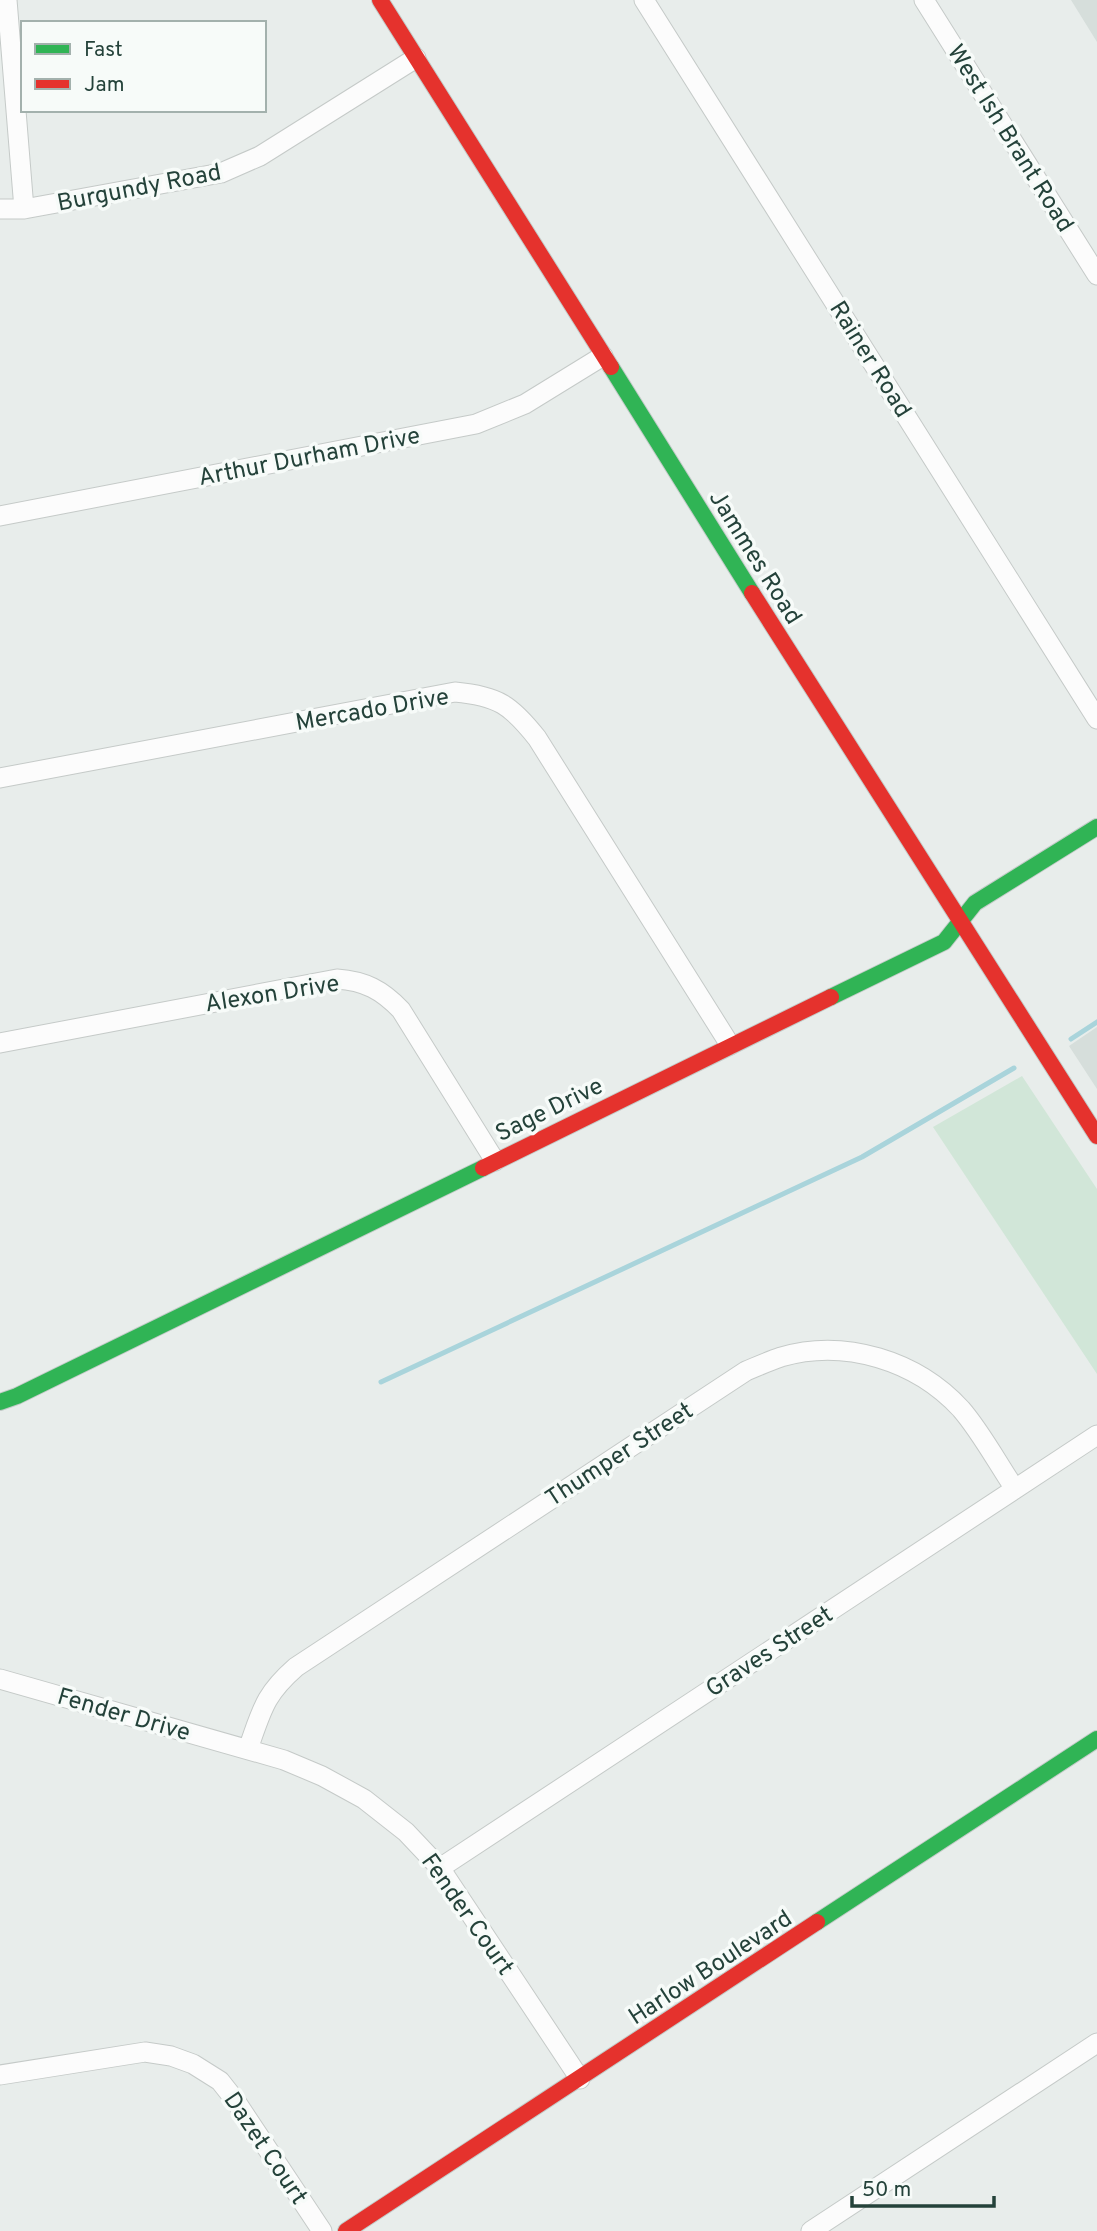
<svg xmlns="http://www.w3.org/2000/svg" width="1097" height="2231" font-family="Overpass,sans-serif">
<rect width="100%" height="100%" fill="#e8edeb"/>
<path fill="#d6dedb" d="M 1071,0 L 1097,0 L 1097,42 Z
M 1097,1027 L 1097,1089 L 1069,1046 Z"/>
<path fill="#d1e6d8" d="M 1022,1076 L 1097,1189 L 1097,1374 L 933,1127 Z"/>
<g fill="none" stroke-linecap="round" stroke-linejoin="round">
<path stroke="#a9d4db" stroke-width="5" d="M 1071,1039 L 1097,1022
M 381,1382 L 862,1157 L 1014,1068"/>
<defs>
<path id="street" d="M 7,0 L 24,209
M 644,0 L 1097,719
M 924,0 L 1097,275
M 0,209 L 24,209 L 221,173 L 260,156 L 416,58
M 0,516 L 476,424 L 525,404 L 603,356
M 0,778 L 455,692 C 498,696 511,705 537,738 L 730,1045
M 0,1043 L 337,979 C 365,981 382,990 401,1010 L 495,1161
M 0,1679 L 284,1760 L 322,1776 L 364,1799 L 406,1832 L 440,1868 L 580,2079
M 248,1749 C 262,1710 264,1695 296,1667 L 746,1371 C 758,1366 769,1361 781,1357 C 845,1338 917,1361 961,1409 C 981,1432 998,1464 1015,1489
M 440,1868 L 1097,1435
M 0,2075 L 145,2052 L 171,2056 L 193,2064 L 220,2081 L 235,2100 L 322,2231
M 811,2231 L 1097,2043"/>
<path id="fast" d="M 611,367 L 752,593
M 831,997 L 944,942 L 975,903 L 1097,827
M 0,1402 L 17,1396 L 483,1168
M 817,1922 L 1097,1739"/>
<path id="jam" d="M 380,0 L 611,367
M 752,593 L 1097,1136
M 483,1168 L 831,997
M 346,2231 L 817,1922"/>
</defs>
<use href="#street" stroke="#c5cac8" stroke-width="21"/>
<use href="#fast" stroke="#c3cbc8" stroke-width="18"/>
<use href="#jam" stroke="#c3cbc8" stroke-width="18"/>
<use href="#street" stroke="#fcfcfc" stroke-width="19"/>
<use href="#fast" stroke="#30b455" stroke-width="16"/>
<use href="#jam" stroke="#e5322d" stroke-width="16"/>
</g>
<g text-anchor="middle" stroke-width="7" stroke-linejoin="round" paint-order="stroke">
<g font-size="24" fill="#24423a" stroke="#f7fbf9">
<text transform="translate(1011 138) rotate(58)" y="8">West Ish Brant Road</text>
<text transform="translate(139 187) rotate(-11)" y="8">Burgundy Road</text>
<text transform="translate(871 359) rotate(58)" y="8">Rainer Road</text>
<text transform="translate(309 456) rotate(-11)" y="8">Arthur Durham Drive</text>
<text transform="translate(756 557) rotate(58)" y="8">Jammes Road</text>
<text transform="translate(372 709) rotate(-10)" y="8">Mercado Drive</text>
<text transform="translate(272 993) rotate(-9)" y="8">Alexon Drive</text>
<text transform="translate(549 1109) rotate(-26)" y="8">Sage Drive</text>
<text transform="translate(619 1454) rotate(-33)" y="8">Thumper Street</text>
<text transform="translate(769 1651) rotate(-33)" y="8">Graves Street</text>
<text transform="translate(124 1714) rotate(16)" y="8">Fender Drive</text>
<text transform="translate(468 1914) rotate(55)" y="8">Fender Court</text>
<text transform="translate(710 1967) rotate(-33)" y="8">Harlow Boulevard</text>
<text transform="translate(266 2148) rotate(56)" y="8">Dazet Court</text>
</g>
</g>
<rect x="21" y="21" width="245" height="91" fill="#f7fbf9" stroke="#a3b1ad" stroke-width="2"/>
<rect x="35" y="44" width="35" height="10" fill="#30b455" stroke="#a3b1ad" stroke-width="2"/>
<text x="84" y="56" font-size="21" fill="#24423a">Fast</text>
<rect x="35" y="79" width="35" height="10" fill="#e5322d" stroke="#a3b1ad" stroke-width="2"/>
<text x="84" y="91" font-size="21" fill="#24423a">Jam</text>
<path d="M852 2196v10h142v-10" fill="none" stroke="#24423a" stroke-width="3.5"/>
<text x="862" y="2196" font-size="21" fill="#24423a" stroke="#f7fbf9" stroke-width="5" paint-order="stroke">50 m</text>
</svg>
